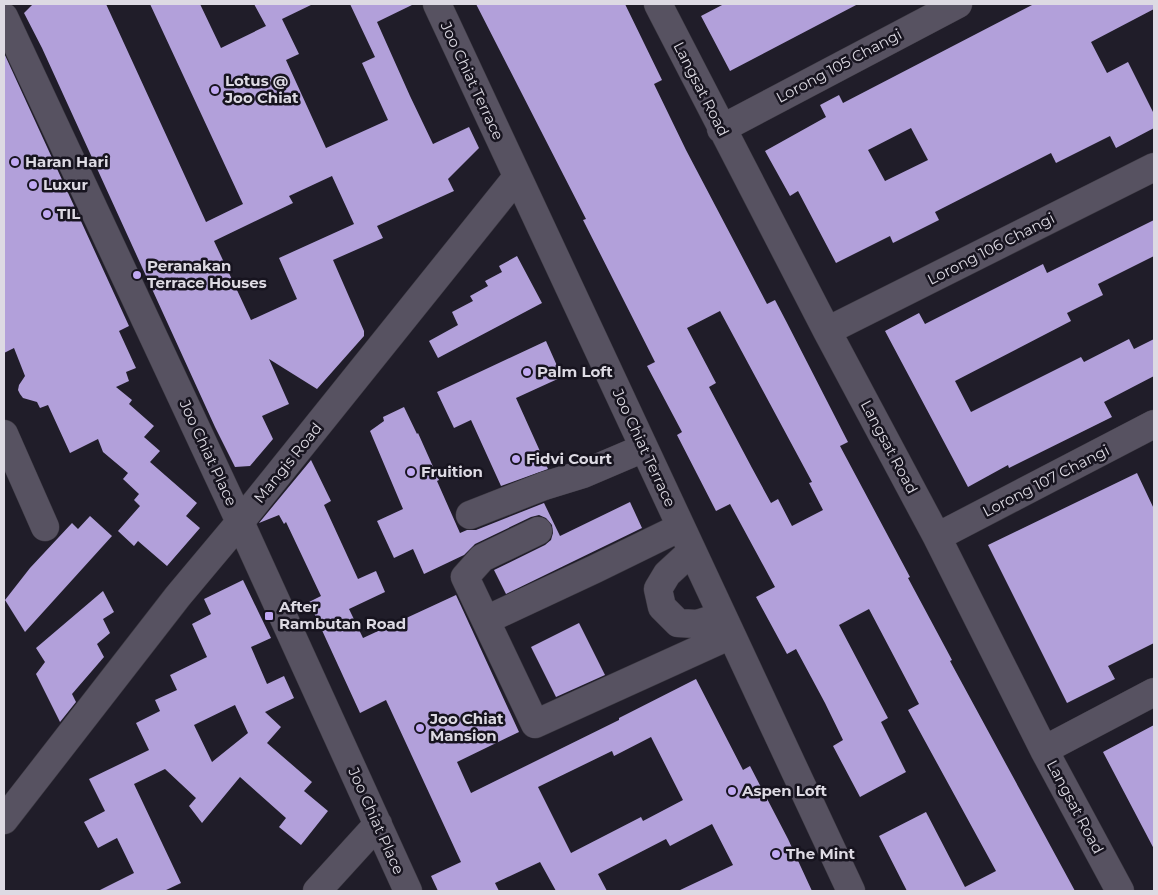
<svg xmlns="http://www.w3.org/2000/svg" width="1158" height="895" font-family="Montserrat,sans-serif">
<rect width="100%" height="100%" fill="#201d29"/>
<path fill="#b2a0da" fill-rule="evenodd" d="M 33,4 L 106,4 L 206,222 L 243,204 L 150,4 L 200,4 L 221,48 L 266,26 L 254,4 L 313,4 L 282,19 L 299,54 L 286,60 L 326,148 L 388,120 L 362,63 L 375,57 L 350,4 L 414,4 L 377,22 L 410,96 L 433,144 L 469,127 L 479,148 L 448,179 L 454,191 L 377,226 L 383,238 L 333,260 L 364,331 L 364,336 L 317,389 L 269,359 L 289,404 L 262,416 L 273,439 L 250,466 L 235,467 L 215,427 L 42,48 L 24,13 ZM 332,176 L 354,224 L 279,258 L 297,299 L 251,320 L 214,241 L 293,203 L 289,196 Z
M 476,4 L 625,4 L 662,80 L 654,84 L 686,150 L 767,304 L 775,300 L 786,321 L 848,442 L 840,446 L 910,577 L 908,578 L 952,660 L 950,661 L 1075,891 L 907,891 L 879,836 L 926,812 L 965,887 L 996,871 L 908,710 L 919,704 L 869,609 L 839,625 L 888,718 L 881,722 L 906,772 L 860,797 L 833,746 L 843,740 L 825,703 L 796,649 L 787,654 L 756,597 L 775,587 L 730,504 L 716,511 L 677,435 L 682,432 L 647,366 L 655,362 L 583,220 L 586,219 ZM 720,311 L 812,482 L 809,483 L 823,510 L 792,526 L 778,499 L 771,503 L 752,468 L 709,387 L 716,383 L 687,328 Z
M 724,4 L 858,4 L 730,71 L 701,16 Z
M 1034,4 L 1154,4 L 1154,9 L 1091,42 L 1107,73 L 1128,62 L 1154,114 L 1154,128 L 1116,148 L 1110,136 L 1056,163 L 1051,153 L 935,212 L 939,220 L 893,243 L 890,236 L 836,263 L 798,191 L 790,196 L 765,151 L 826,117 L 820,105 L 839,95 L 843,103 ZM 911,128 L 928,160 L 885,181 L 868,150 Z
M 4,53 L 129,326 L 119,331 L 136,368 L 126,372 L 129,381 L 116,387 L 132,400 L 129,404 L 154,426 L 144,437 L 160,451 L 150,462 L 197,503 L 186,516 L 200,528 L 167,566 L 138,541 L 134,546 L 118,531 L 140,506 L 134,500 L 139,494 L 123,479 L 128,473 L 103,452 L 98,439 L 70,453 L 48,405 L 40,408 L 37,402 L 23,398 L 20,394 L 18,390 L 19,385 L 25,376 L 14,348 L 4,353 Z
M 1154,220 L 1154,256 L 1098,284 L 1103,295 L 1067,313 L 1071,321 L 955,381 L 971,412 L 1081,357 L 1084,362 L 1129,339 L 1134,349 L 1154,339 L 1154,376 L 1104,402 L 1112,417 L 1009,468 L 1008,465 L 968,487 L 885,331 L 919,313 L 925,324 L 1043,264 L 1047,273 Z
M 517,256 L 542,303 L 438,358 L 429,341 L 458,325 L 452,312 L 473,301 L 470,296 L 488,286 L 485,281 L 502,272 L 499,266 Z
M 546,341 L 562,377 L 516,398 L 548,469 L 501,486 L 471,420 L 454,428 L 437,392 Z
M 404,407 L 417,434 L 418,433 L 439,480 L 437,481 L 460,533 L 467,530 L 476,530 L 544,503 L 560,536 L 630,502 L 642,528 L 506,594 L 494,570 L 545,545 L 551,540 L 553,533 L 552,525 L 546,518 L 539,515 L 531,517 L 475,544 L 464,555 L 424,574 L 413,549 L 394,558 L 377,521 L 403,509 L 370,431 L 384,421 L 383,417 Z
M 311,460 L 331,501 L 324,505 L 358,579 L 376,571 L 385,592 L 349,609 L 363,638 L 456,595 L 519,732 L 457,762 L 471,793 L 619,720 L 619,718 L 696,679 L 743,770 L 750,766 L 788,839 L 812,891 L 678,891 L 733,865 L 712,824 L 670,846 L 666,839 L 598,874 L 607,891 L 556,891 L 540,862 L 495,883 L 499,891 L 438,891 L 431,876 L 461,862 L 386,700 L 360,713 L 309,602 L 321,596 L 286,522 L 284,524 L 279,515 L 259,523 ZM 651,737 L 683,800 L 643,821 L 641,817 L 571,853 L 538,787 L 612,751 L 614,756 Z
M 1137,473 L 1154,509 L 1154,643 L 1108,666 L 1115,679 L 1067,703 L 988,545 Z
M 90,516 L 112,536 L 25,632 L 5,600 L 30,568 L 72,523 L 78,529 Z
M 243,580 L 271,638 L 251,647 L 267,684 L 284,676 L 294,698 L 265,712 L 281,727 L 267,743 L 312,782 L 304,791 L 328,811 L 301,845 L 279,827 L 286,818 L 240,777 L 202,823 L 189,806 L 196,798 L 165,769 L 134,784 L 181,883 L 164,891 L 98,891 L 134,873 L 117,838 L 98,848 L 84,822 L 105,811 L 89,779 L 149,750 L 136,723 L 160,711 L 155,700 L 177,690 L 170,675 L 207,657 L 192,624 L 211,614 L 204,599 ZM 235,705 L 248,733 L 212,762 L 194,725 Z
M 103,591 L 114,612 L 103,619 L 110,633 L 97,644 L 104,657 L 72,694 L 76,702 L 60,722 L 36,674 L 45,662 L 36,648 Z
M 579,623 L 605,675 L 556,697 L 531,647 Z
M 1154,725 L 1154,849 L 1103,752 Z"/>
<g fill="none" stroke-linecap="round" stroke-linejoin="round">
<defs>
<path id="minor" d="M 437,4 L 851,891
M 658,4 L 827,331 L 937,537 L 1044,750 L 1120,891
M 4,17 L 240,522 L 408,891
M 721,129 L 958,4
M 827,331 L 1154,167
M 4,434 L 45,527
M 470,515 L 544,486 L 583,474 L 644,448
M 538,531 L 482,558 L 465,577 L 535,724 L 731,635
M 937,537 L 1154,424
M 692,551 L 667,574 L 658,589 L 662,607 L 678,623 L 697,624 L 722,616
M 486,620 L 595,569 L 681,527
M 1044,750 L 1154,692
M 4,820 L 178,596 L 240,522 L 517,177
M 317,891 L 378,824"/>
</defs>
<use href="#minor" stroke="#3d3a43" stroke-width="29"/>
<use href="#minor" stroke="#575261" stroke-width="28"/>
</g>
<g fill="#c0a8f3" stroke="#17141f" stroke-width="2">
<circle cx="215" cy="90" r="5"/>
<circle cx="15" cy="162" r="5"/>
<circle cx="33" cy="185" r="5"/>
<circle cx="47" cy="214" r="5"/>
<circle cx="137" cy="275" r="5"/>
<circle cx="527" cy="372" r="5"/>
<circle cx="516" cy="459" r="5"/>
<circle cx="411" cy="472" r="5"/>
<rect x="264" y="611" width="10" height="10" rx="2.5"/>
<circle cx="420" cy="728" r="5"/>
<circle cx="732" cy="791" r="5"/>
<circle cx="776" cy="854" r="5"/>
</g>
<g text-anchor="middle" stroke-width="5" stroke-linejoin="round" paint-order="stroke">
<g font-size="15" fill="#dddae3" stroke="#17141f">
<text transform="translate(839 66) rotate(-28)" y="5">Lorong 105 Changi</text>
<text transform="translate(472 81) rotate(65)" y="5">Joo Chiat Terrace</text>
<text transform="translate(701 89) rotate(63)" y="5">Langsat Road</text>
<text transform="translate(991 249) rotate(-27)" y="5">Lorong 106 Changi</text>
<text transform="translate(889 447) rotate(62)" y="5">Langsat Road</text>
<text transform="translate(644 448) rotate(65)" y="5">Joo Chiat Terrace</text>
<text transform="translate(208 453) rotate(65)" y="5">Joo Chiat Place</text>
<text transform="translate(288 463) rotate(-51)" y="5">Mangis Road</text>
<text transform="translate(1046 481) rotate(-27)" y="5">Lorong 107 Changi</text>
<text transform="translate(1075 807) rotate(62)" y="5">Langsat Road</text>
<text transform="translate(376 821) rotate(66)" y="5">Joo Chiat Place</text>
</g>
<g font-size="15" font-weight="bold" fill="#dddae3" stroke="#17141f" text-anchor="start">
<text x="225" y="86">Lotus @<tspan x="225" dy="17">Joo Chiat</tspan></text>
<text x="25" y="167">Haran Hari</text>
<text x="43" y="190">Luxur</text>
<text x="57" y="219">TIL</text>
<text x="147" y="271">Peranakan<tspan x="147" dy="17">Terrace Houses</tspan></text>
<text x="537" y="377">Palm Loft</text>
<text x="526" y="464">Fidvi Court</text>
<text x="421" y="477">Fruition</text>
<text x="279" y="612">After<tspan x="279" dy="17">Rambutan Road</tspan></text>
<text x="430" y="724">Joo Chiat<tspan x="430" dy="17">Mansion</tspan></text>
<text x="742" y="796">Aspen Loft</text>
<text x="786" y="859">The Mint</text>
</g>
</g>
<rect width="1158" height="895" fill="none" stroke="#dddae3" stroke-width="10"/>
</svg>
